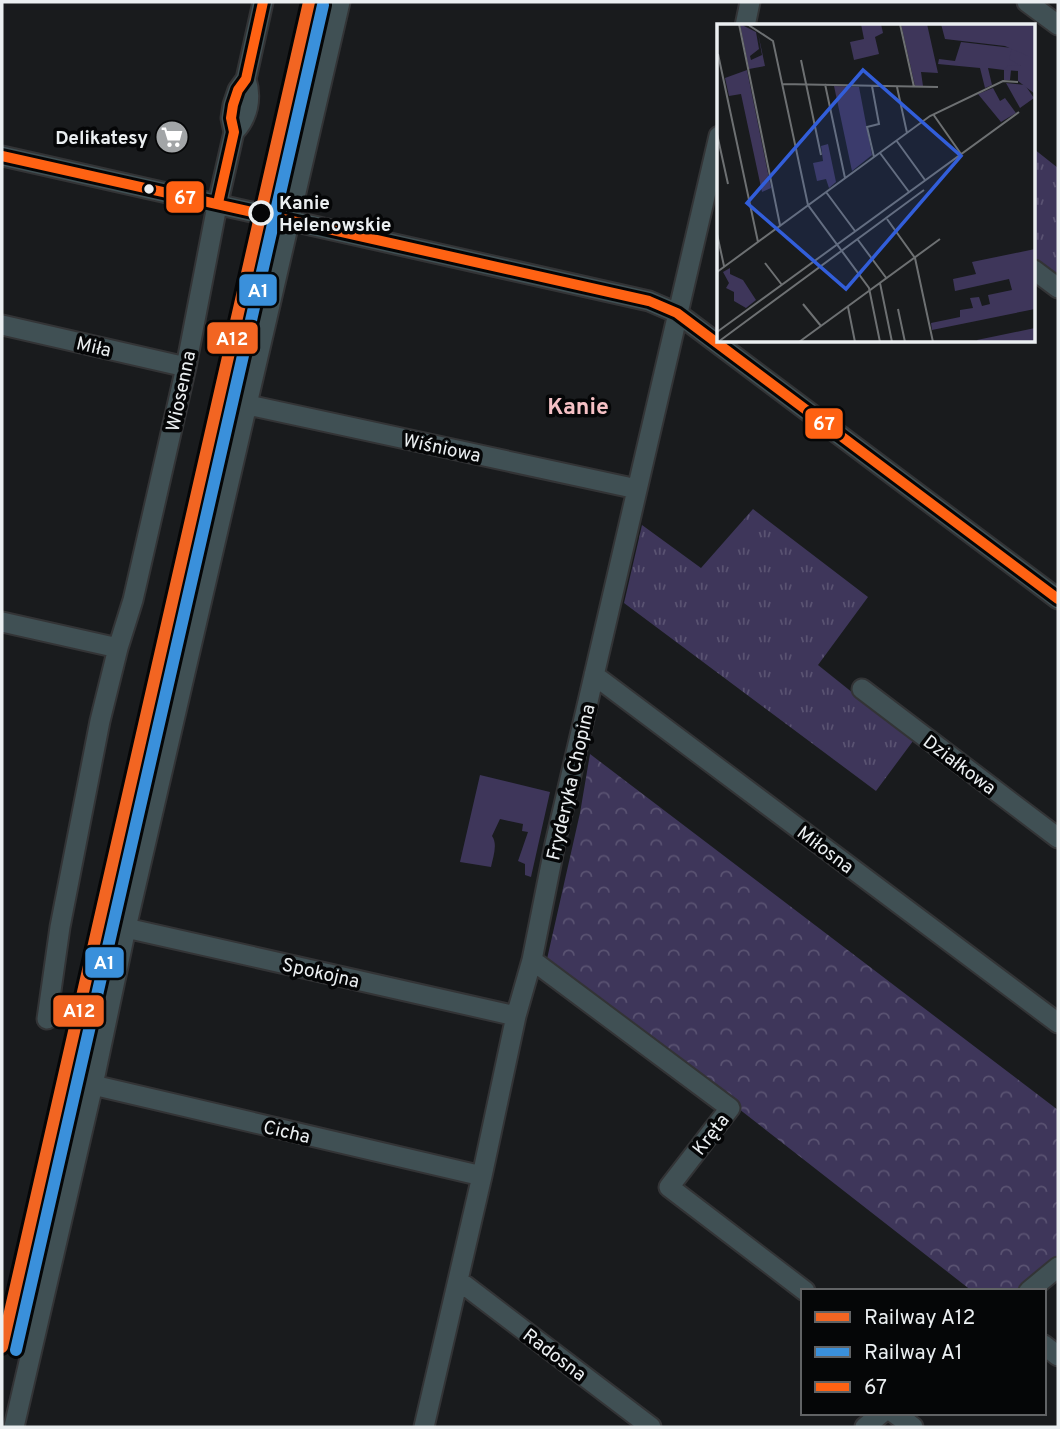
<svg xmlns="http://www.w3.org/2000/svg" width="1060" height="1429" font-family="Overpass,sans-serif">
<defs>
<pattern id="grass-tufts" width="24" height="20" patternUnits="userSpaceOnUse" patternTransform="scale(1.75)"><rect width="24" height="20" fill="#3e365a"/><path d="M3 7l-1-3M5 7V3M7 7l1-3M15 17l-1-3M17 17v-4M19 17l1-3" fill="none" stroke="#5a5372"/></pattern>
<pattern id="forest-crowns" width="20" height="18" patternUnits="userSpaceOnUse" patternTransform="scale(1.75)"><rect width="20" height="18" fill="#3e365a"/><path d="M2 6a3 3 0 1 1 6 0M12 15a3 3 0 1 1 6 0" fill="none" stroke="#5a5372"/></pattern>
</defs>
<rect width="100%" height="100%" fill="#191b1d"/>
<path fill="url(#grass-tufts)" d="M 1034,149 L 1058,168 L 1058,278 L 1034,259 Z
M 753,509 L 868,597 L 818,665 L 913,741 L 876,791 L 624,603 L 642,525 L 701,568 Z"/>
<path fill="url(#forest-crowns)" d="M 590,754 L 1058,1110 L 1058,1257 L 1017,1291 L 972,1291 L 547,959 L 580,813 Z"/>
<path fill="#3e365a" d="M 480,775 L 550,792 L 531,877 L 525,875 L 525,864 L 518,861 L 528,832 L 522,831 L 523,824 L 500,819 L 492,836 C 498,844 493,857 491,867 L 460,862 Z"/>
<g fill="none" stroke-linecap="round" stroke-linejoin="round">
<defs>
<path id="minor" d="M 1027,2 L 1058,25
M 745,26 L 750,2
M 234,132 C 248,118 252,98 246,79
M 2,156 L 649,301 L 677,313 L 1058,599
M 1034,270 L 1058,288
M 2,325 L 186,367
M 248,405 L 637,489
M 2,622 L 118,648
M 594,675 L 1058,1023
M 862,689 L 1058,838
M 126,928 L 516,1016
M 532,960 L 730,1108 L 669,1187 L 805,1291
M 47,1019 L 60,927 L 100,721 L 118,648 L 133,600 L 186,367 L 215,216 L 234,132 L 231,118 L 233,105 L 238,90 L 246,79 L 263,2
M 93,1085 L 482,1176
M 458,1280 L 651,1427
M 1029,1291 L 1058,1267
M 1044,1345 L 1058,1356
M 894,1413 L 913,1427
M 14,1427 L 93,1085 L 126,928 L 340,2
M 424,1427 L 482,1176 L 516,1016 L 532,960 L 555,844 L 719,136
M 865,1427 L 882,1413"/>
</defs>
<use href="#minor" stroke="#333436" stroke-width="23"/>
<use href="#minor" stroke="#405054" stroke-width="19"/>
<defs>
<path id="bus-1" d="M 2,156 L 649,301 L 677,313 L 1058,599
M 218,203 L 234,132 L 231,118 L 233,105 L 238,90 L 246,79 L 263,2"/>
</defs>
<use href="#bus-1" stroke="#050607" stroke-width="16"/>
<use href="#bus-1" stroke="#ff6213" stroke-width="10"/>
<defs>
<path id="rail-1" d="M 2,1347 L 309,2"/>
<path id="rail-2" d="M 16,1350 L 323,5"/>
</defs>
<use href="#rail-1" stroke="#050607" stroke-width="18"/>
<use href="#rail-2" stroke="#050607" stroke-width="18"/>
<use href="#rail-1" stroke="#f26522" stroke-width="12"/>
<use href="#rail-2" stroke="#3a90db" stroke-width="12"/>
</g>
<defs>
<symbol id="supermarket-disc" viewBox="-11 -11 22 22"><circle r="9.5" fill="#a2a5a7" stroke="#050607"/><path d="M-6-5.5h2.5l.6 2H6L4.5 2H-2.5L-4.4-4H-6ZM-1.5 3.2a1.3 1.3 0 1 0 .1 0ZM3 3.2a1.3 1.3 0 1 0 .1 0Z" fill="#fff"/></symbol>
</defs>
<g fill-rule="evenodd">
<use href="#supermarket-disc" x="153" y="118" width="38" height="38"/>
</g>
<circle fill="#ebeff1" stroke="#050607" stroke-width="2.5" cx="149" cy="189" r="6"/>
<circle fill="#050607" stroke="#ebeff1" stroke-width="3.5" cx="261" cy="213" r="11"/>
<g text-anchor="middle" stroke-width="7" stroke-linejoin="round" paint-order="stroke">
<g font-size="19" font-weight="bold" fill="#ebeff1" stroke="#050607" text-anchor="end">
<text x="148" y="144">Delikatesy</text>
</g>
<g font-size="19" font-weight="bold" fill="#ebeff1" stroke="#050607" text-anchor="start">
<text x="279" y="209">Kanie<tspan x="279" dy="22">Helenowskie</tspan></text>
</g>
<g font-size="19" fill="#ebeff1" stroke="#050607">
<text transform="translate(94 346) rotate(13)" y="7">Miła</text>
<text transform="translate(180 391) rotate(-78)" y="7">Wiosenna</text>
<text transform="translate(442 447) rotate(12)" y="7">Wiśniowa</text>
<text transform="translate(960 764) rotate(37)" y="7">Działkowa</text>
<text transform="translate(570 782) rotate(-77)" y="7">Fryderyka Chopina</text>
<text transform="translate(826 849) rotate(37)" y="7">Miłosna</text>
<text transform="translate(321 972) rotate(13)" y="7">Spokojna</text>
<text transform="translate(287 1131) rotate(13)" y="7">Cicha</text>
<text transform="translate(710 1134) rotate(-52)" y="7">Kręta</text>
<text transform="translate(555 1354) rotate(37)" y="7">Radosna</text>
</g>
<g font-size="23" font-weight="bold" fill="#f5c1c5" stroke="#050607">
<text x="578" y="414">Kanie</text>
</g>
</g>
<g transform="translate(717 24)">
<rect width="318" height="318" fill="#191b1d"/>
<path d="M 23,0 L 39,8 L 42,25 L 33,32 L 34,36 L 45,31 L 41,9 L 48,42 L 32,45 ZM 144,0 L 164,0 L 166,9 L 158,13 L 162,30 L 137,36 L 133,18 L 147,15 ZM 184,0 L 210,0 L 221,49 L 204,48 L 206,62 L 198,62 ZM 244,18 L 295,24 L 304,42 L 288,46 L 294,46 L 293,56 L 287,56 L 287,46 L 271,44 L 275,61 L 268,64 L 263,44 L 221,40 L 222,35 L 238,37 ZM 30,46 L 54,164 L 45,168 L 24,70 L 12,72 L 8,54 ZM 289,59 L 308,61 L 317,74 L 303,84 ZM 276,64 L 283,77 L 288,74 L 299,89 L 284,98 L 261,70 ZM 111,120 L 119,158 L 112,164 L 109,155 L 100,157 L 96,139 L 106,137 L 104,122 ZM 318,225 L 318,285 L 215,306 L 214,299 L 243,293 L 243,286 L 256,284 L 253,274 L 262,273 L 265,282 L 273,280 L 271,271 L 295,266 L 292,255 L 238,267 L 236,255 L 259,250 L 255,238 Z" fill="#3e365a"/>
<path d="M 295,24 L 318,33 L 318,70 L 301,57 L 301,47 L 287,46 L 291,41 L 304,42 L 292,35 ZM 117,62 L 142,63 L 155,131 L 135,147 ZM 13,244 L 13,250 L 26,256 L 39,276 L 29,284 L 17,277 L 17,268 L 9,264 L 12,259 L 6,248 Z" fill="#3e365a"/>
<path d="M 224,0 L 318,0 L 318,35 L 288,22 L 228,15 Z" fill="#3e365a"/>
<path d="M 318,304 L 318,318 L 261,318 L 260,316 Z" fill="#3e365a"/>
<path fill="none" stroke="#6d7072" stroke-width="2" d="M 22,0 L 63,201M 30,0 L 56,17 L 91,181 L 152,264 L 163,318M 183,0 L 197,63M 1,30 L 41,218M 84,36 L 104,131M 65,60 L 221,63M 108,60 L 128,154M 155,62 L 162,100 L 150,103 L 157,133M 180,63 L 190,109M 216,90 L 244,130M 0,110 L 11,160M 179,116 L 208,156M 163,129 L 192,168M 109,168 L 138,207M 170,195 L 198,234 L 216,318M 0,210 L 7,242M 141,216 L 170,255M 48,239 L 65,261M 0,248 L 213,92 L 286,57 L 301,58M 163,259 L 175,318M 86,280 L 104,302M 131,283 L 138,318M 181,285 L 188,318M 0,308 L 302,88M 1,318 L 207,166M 82,318 L 223,215"/>
<path fill="#325eda" fill-opacity="0.15" stroke="#325eda" stroke-width="3.5" d="M 146,46 L 244,132 L 129,265 L 30,179 Z"/>
<rect width="318" height="318" fill="none" stroke="#ebeff1" stroke-width="3.5"/>
</g>
<g stroke="#050607" stroke-width="2.5">
<rect x="165" y="180" width="40" height="34" rx="7" fill="#ff6213"/>
<rect x="238" y="273" width="40" height="34" rx="7" fill="#3a90db"/>
<rect x="206" y="321" width="53" height="34" rx="7" fill="#f26522"/>
<rect x="804" y="407" width="40" height="33" rx="7" fill="#ff6213"/>
<rect x="84" y="946" width="41" height="33" rx="7" fill="#3a90db"/>
<rect x="52" y="994" width="53" height="34" rx="7" fill="#f26522"/>
</g>
<g font-size="19" text-anchor="middle" font-weight="bold" fill="#fff">
<text x="185" y="204">67</text>
<text x="258" y="297">A1</text>
<text x="232" y="345">A12</text>
<text x="824" y="430">67</text>
<text x="104" y="969">A1</text>
<text x="79" y="1017">A12</text>
</g>
<rect width="1060" height="1429" fill="none" stroke="#ebeff1" stroke-width="7"/>
<rect x="801" y="1289" width="245" height="126" fill="#050607" stroke="#616365" stroke-width="2"/>
<rect x="815" y="1312" width="35" height="10" fill="#f26522" stroke="#616365" stroke-width="2"/>
<text x="864" y="1324" font-size="21" fill="#ebeff1">Railway A12</text>
<rect x="815" y="1347" width="35" height="10" fill="#3a90db" stroke="#616365" stroke-width="2"/>
<text x="864" y="1359" font-size="21" fill="#ebeff1">Railway A1</text>
<rect x="815" y="1382" width="35" height="10" fill="#ff6213" stroke="#616365" stroke-width="2"/>
<text x="864" y="1394" font-size="21" fill="#ebeff1">67</text>
</svg>
